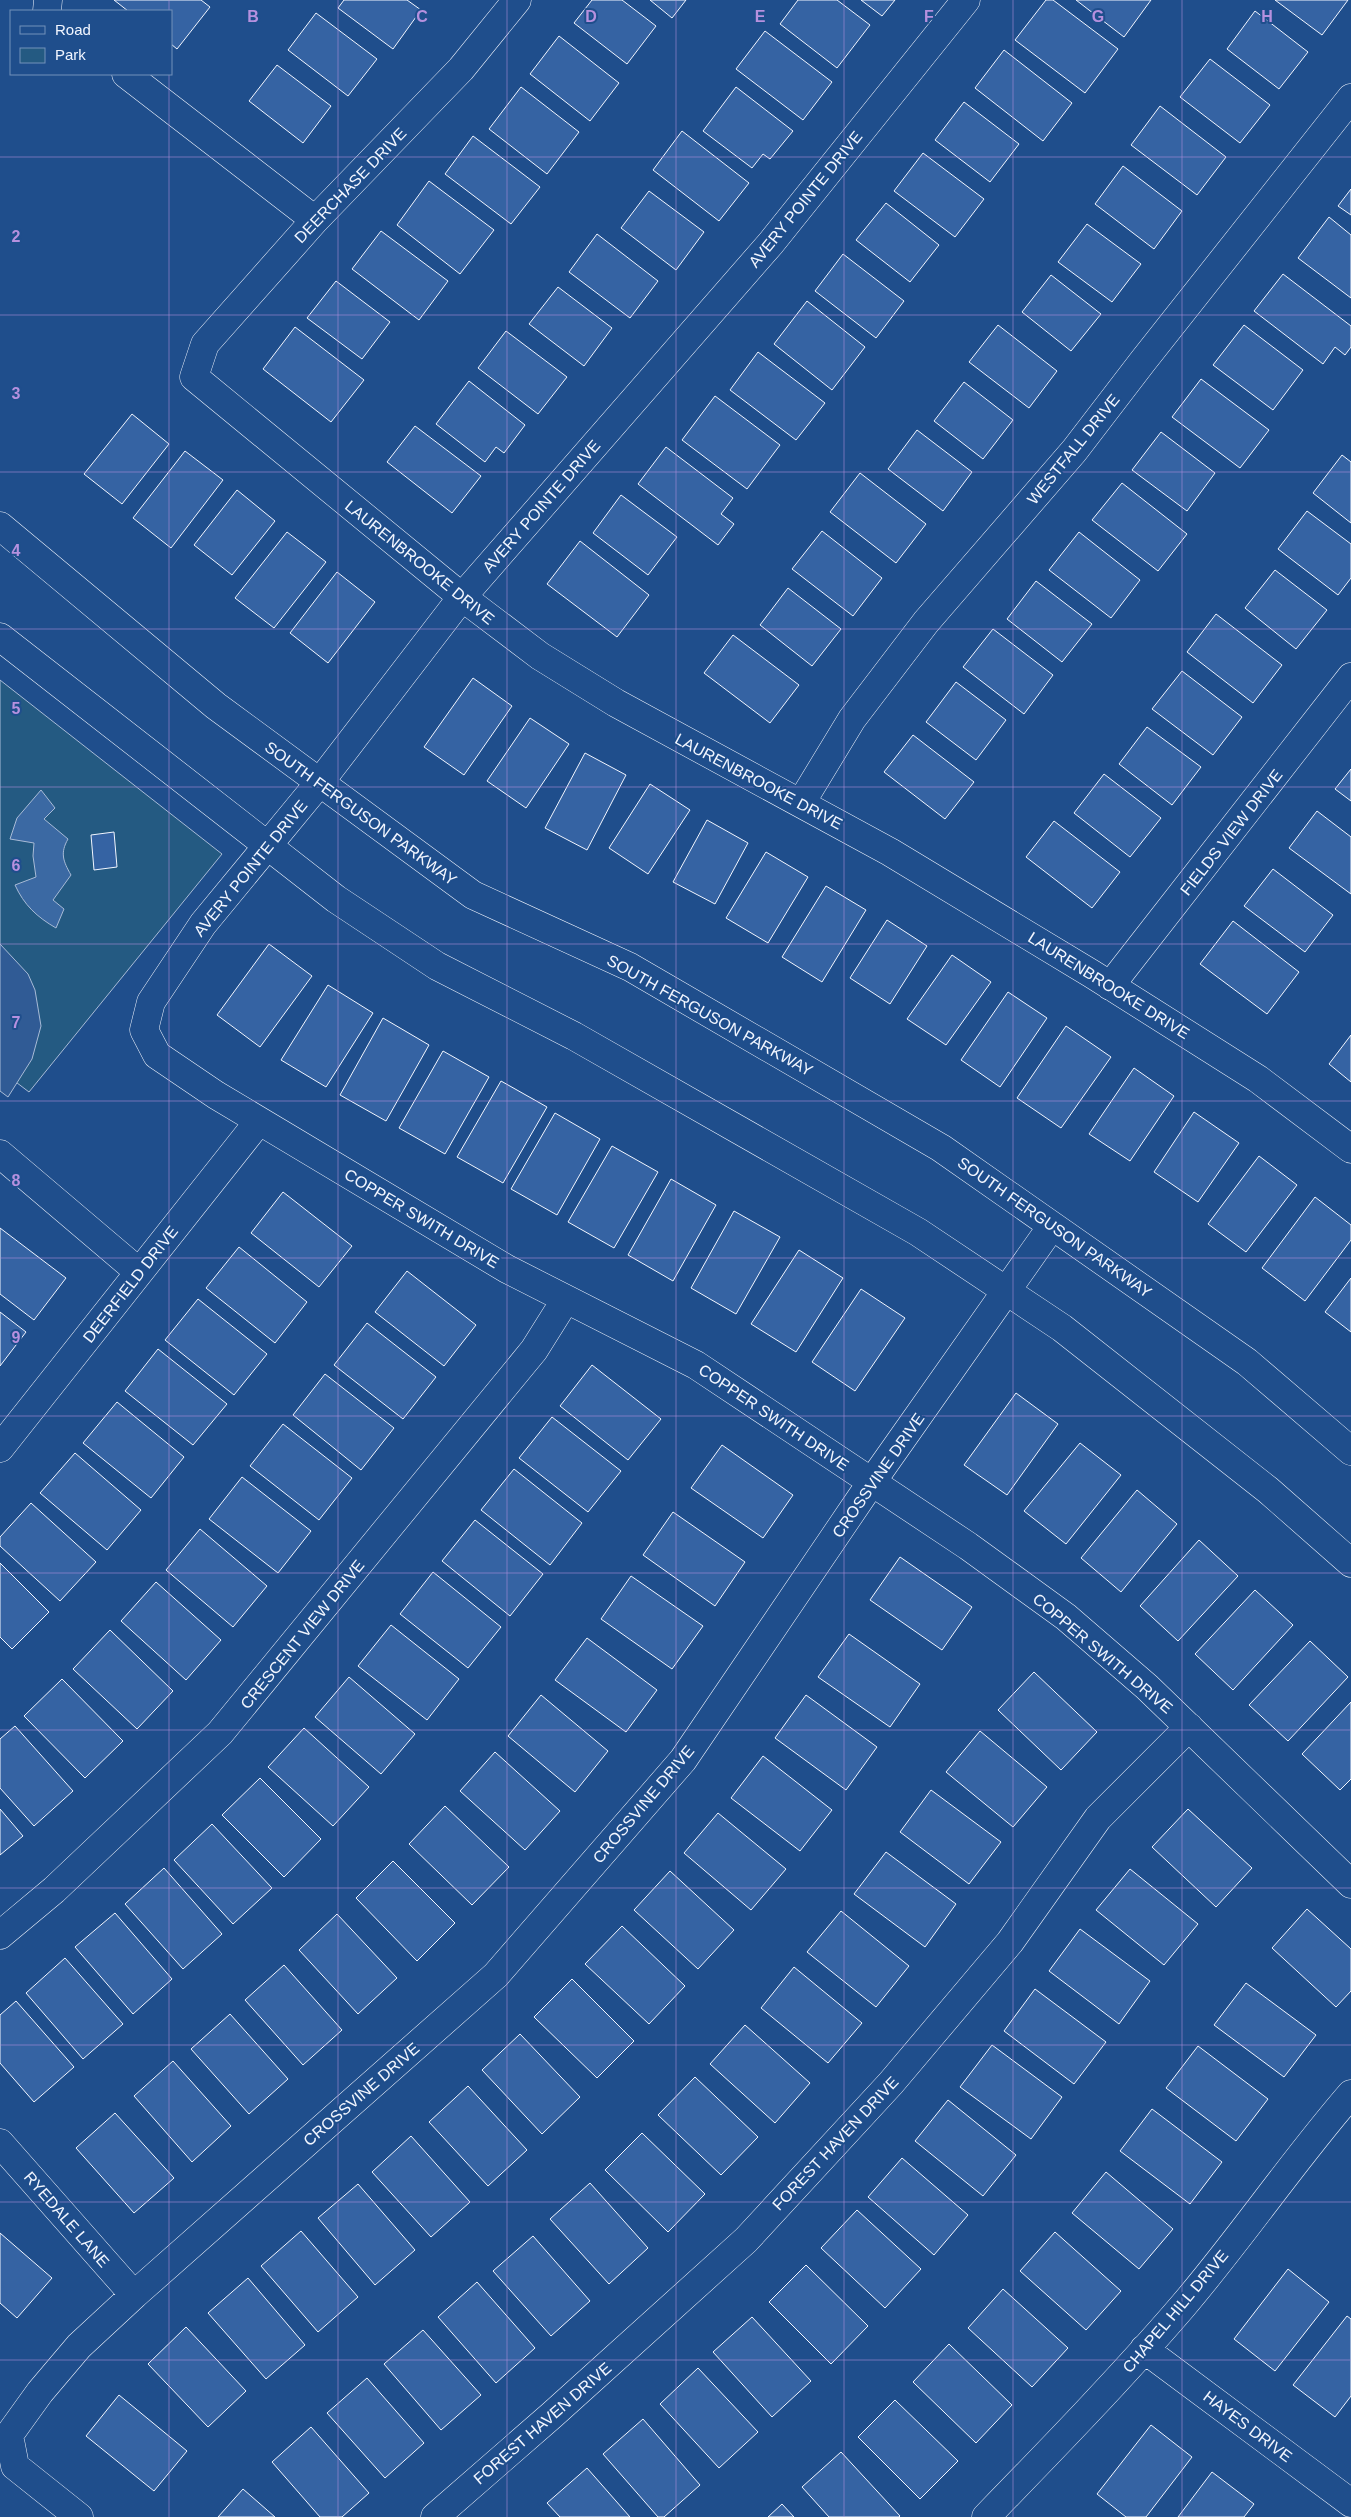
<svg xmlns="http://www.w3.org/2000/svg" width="1351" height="2517" font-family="Helvetica,sans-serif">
<rect width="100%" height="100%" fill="#1f4e8c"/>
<path fill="#245a82" stroke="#a8bbd7" d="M 0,680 L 222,854 L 29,1092 L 0,1070 Z"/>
<path fill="#305b95" stroke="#a8bbd7" d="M 0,944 L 28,974 L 35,990 L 41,1026 L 32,1059 L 8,1097 L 0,1091 Z"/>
<path fill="#3b69a3" stroke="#a8bbd7" d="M 41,790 L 55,808 L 44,819 L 68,839 C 60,853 63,861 71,875 L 53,900 L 64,909 L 56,928 C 37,917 24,905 15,885 L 36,877 L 33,856 L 34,843 L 10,839 L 17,818 Z"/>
<path fill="#3563a3" stroke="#f2f6ff" d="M 114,0 L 201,0 L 210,7 L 177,49 L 171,44 L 171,11 L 128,11 Z
M 344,0 L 407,0 L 421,10 L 393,49 L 338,8 Z
M 592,0 L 622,0 L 656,26 L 627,64 L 574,23 Z
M 650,0 L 686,0 L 672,18 Z
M 798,0 L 837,0 L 870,25 L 837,68 L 780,24 Z
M 861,0 L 895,0 L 882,16 Z
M 1046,0 L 1053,0 L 1118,49 L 1085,93 L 1015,40 Z
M 1076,0 L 1151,0 L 1124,37 Z
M 1275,0 L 1348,0 L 1322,35 Z
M 1255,11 L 1308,52 L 1279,89 L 1227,49 Z
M 316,13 L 377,59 L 348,96 L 288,50 Z
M 765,31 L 832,82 L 803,120 L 736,69 Z
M 559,36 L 619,83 L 590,121 L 530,74 Z
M 1004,50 L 1072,103 L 1043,141 L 975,88 Z
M 1210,59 L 1270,105 L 1240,143 L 1180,97 Z
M 277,65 L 331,106 L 303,143 L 249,101 Z
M 521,87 L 579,132 L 547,174 L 489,129 Z
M 736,87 L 793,131 L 770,159 L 763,154 L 752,168 L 703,131 Z
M 964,102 L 1019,144 L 990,182 L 935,140 Z
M 1160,106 L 1226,157 L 1197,195 L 1131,145 Z
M 682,131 L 749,183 L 719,221 L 653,170 Z
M 473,136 L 540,187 L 511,224 L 445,174 Z
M 923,153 L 984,199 L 955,237 L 894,191 Z
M 1123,166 L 1182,211 L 1154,249 L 1095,204 Z
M 429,181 L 494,230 L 460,274 L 397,225 Z
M 1351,189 L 1351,215 L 1338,206 Z
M 649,191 L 704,232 L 676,270 L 621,228 Z
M 886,203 L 939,245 L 910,282 L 856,240 Z
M 1329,217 L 1351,235 L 1351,298 L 1298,258 Z
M 1087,224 L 1141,264 L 1112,302 L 1058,262 Z
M 381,231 L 448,281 L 419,320 L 352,269 Z
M 597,234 L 658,281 L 630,318 L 569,272 Z
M 843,254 L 904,301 L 876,338 L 815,291 Z
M 1283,274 L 1351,326 L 1351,347 L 1345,355 L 1335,347 L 1323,364 L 1254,311 Z
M 1051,275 L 1101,314 L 1071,351 L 1022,312 Z
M 336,281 L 390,322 L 362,359 L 307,318 Z
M 558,287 L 612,328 L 584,366 L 529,324 Z
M 807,301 L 865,347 L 832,390 L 774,344 Z
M 998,325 L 1057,371 L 1029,408 L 969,362 Z
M 1244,325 L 1303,370 L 1273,410 L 1213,365 Z
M 295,327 L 364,380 L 331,422 L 263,369 Z
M 506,331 L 567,377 L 538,414 L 478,368 Z
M 758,352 L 825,403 L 796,440 L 730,390 Z
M 1201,379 L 1269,430 L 1240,468 L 1172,417 Z
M 469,381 L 525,425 L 504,453 L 496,447 L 485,462 L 436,424 Z
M 964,382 L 1013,420 L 983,459 L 934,421 Z
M 715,396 L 780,445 L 747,489 L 682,440 Z
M 132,414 L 169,444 L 122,504 L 84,474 Z
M 415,426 L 481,476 L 452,513 L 387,462 Z
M 917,430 L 972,472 L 943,511 L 888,469 Z
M 1161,432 L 1215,473 L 1187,511 L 1132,470 Z
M 666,447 L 733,498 L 721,514 L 734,524 L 718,545 L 638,484 Z
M 185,451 L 223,480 L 171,548 L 133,518 Z
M 1342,455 L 1351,462 L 1351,523 L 1313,493 Z
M 860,473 L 926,524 L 896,563 L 830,512 Z
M 1122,483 L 1187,534 L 1158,571 L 1092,520 Z
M 237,490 L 275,521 L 232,575 L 194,545 Z
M 621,495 L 677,537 L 648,575 L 593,533 Z
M 1307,511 L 1351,544 L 1351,578 L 1338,595 L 1278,549 Z
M 822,531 L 882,578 L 853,616 L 792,569 Z
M 287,532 L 326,562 L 274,628 L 235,598 Z
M 1079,532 L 1140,580 L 1111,618 L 1049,570 Z
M 580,541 L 649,595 L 617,637 L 547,584 Z
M 1275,570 L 1327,610 L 1296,649 L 1245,608 Z
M 337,572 L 375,602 L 328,663 L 290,633 Z
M 1036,581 L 1092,624 L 1062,662 L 1007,619 Z
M 788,588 L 841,629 L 812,666 L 760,625 Z
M 1216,614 L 1282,665 L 1253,703 L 1187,652 Z
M 993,629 L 1053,675 L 1024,714 L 963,667 Z
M 733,635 L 799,685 L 770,723 L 704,673 Z
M 1182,671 L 1242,717 L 1213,755 L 1152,709 Z
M 473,678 L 512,706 L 464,775 L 424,747 Z
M 956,682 L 1006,720 L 976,760 L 926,722 Z
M 530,718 L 569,744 L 526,808 L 487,781 Z
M 1147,727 L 1201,767 L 1172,805 L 1119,764 Z
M 913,735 L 974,782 L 945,819 L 884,772 Z
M 585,753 L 626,775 L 587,850 L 545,828 Z
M 1351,769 L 1351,801 L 1335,789 Z
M 1104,774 L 1161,818 L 1130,857 L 1074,813 Z
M 650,784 L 690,810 L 648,874 L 609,848 Z
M 1317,811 L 1351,837 L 1351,894 L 1289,848 Z
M 707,820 L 748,843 L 715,904 L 673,882 Z
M 1054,821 L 1120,872 L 1092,908 L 1026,857 Z
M 114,832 L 117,867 L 94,870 L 91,835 Z
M 766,852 L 808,877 L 768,943 L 726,918 Z
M 1273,869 L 1333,915 L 1305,952 L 1244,906 Z
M 826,886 L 866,910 L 822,982 L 782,957 Z
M 887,920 L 927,946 L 890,1004 L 850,978 Z
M 1233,921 L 1299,972 L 1267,1014 L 1200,964 Z
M 269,944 L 312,976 L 260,1047 L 217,1015 Z
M 952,955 L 991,982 L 946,1045 L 907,1019 Z
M 328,985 L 373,1013 L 326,1087 L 281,1060 Z
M 1008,992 L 1047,1018 L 1000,1087 L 961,1060 Z
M 383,1018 L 429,1045 L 386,1121 L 340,1095 Z
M 1066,1026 L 1111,1057 L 1061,1128 L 1017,1098 Z
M 1351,1035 L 1351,1082 L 1329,1064 Z
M 443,1051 L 489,1077 L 445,1154 L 399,1128 Z
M 1134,1068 L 1174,1096 L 1130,1161 L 1089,1134 Z
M 501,1081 L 547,1107 L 503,1183 L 457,1157 Z
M 1194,1112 L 1239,1143 L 1198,1202 L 1154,1172 Z
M 555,1113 L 600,1139 L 557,1215 L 511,1189 Z
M 612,1146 L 658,1172 L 614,1248 L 568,1222 Z
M 1259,1156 L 1297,1185 L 1246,1252 L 1208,1224 Z
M 671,1179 L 716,1205 L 673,1281 L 628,1255 Z
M 283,1192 L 352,1246 L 319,1287 L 251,1233 Z
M 1315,1197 L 1351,1225 L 1351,1240 L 1305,1301 L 1262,1268 Z
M 734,1211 L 780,1237 L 736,1314 L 691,1288 Z
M 0,1228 L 66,1278 L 34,1320 L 0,1294 Z
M 239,1247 L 307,1302 L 275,1343 L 206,1288 Z
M 799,1250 L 843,1278 L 796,1352 L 751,1324 Z
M 407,1271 L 476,1325 L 444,1366 L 375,1312 Z
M 1351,1278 L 1351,1332 L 1325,1312 Z
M 861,1289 L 905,1318 L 855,1391 L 812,1362 Z
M 198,1299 L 267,1354 L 234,1395 L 165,1340 Z
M 0,1312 L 26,1332 L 0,1366 Z
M 367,1323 L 436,1377 L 403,1419 L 334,1365 Z
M 158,1349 L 227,1404 L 193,1445 L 125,1391 Z
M 592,1365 L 661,1419 L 628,1460 L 560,1406 Z
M 325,1374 L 394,1428 L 361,1470 L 293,1415 Z
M 1016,1393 L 1058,1424 L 1007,1495 L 964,1465 Z
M 117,1402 L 184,1457 L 151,1498 L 83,1443 Z
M 552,1417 L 621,1471 L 588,1512 L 519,1458 Z
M 283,1424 L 352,1478 L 319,1520 L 250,1466 Z
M 1080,1443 L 1121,1475 L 1066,1544 L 1024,1511 Z
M 722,1445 L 793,1495 L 763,1538 L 691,1488 Z
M 75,1453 L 141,1510 L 107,1550 L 40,1493 Z
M 514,1469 L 582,1523 L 550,1565 L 481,1510 Z
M 242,1477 L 311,1531 L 278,1573 L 209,1519 Z
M 1137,1490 L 1177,1524 L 1121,1592 L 1081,1558 Z
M 31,1503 L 96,1562 L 60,1601 L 0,1546 L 0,1537 Z
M 673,1512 L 745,1562 L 715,1606 L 643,1555 Z
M 475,1520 L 543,1574 L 510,1616 L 442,1561 Z
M 200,1529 L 267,1586 L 233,1627 L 166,1570 Z
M 1199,1540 L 1238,1576 L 1178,1641 L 1140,1606 Z
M 900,1557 L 972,1607 L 942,1650 L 870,1600 Z
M 0,1563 L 49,1612 L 12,1649 L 0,1637 Z
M 433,1572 L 501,1627 L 468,1668 L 400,1614 Z
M 631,1576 L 703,1626 L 672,1669 L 601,1619 Z
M 156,1582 L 221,1640 L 186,1680 L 121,1621 Z
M 1255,1590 L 1293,1625 L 1233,1690 L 1195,1654 Z
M 391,1625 L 459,1679 L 427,1720 L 358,1666 Z
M 110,1630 L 173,1691 L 137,1729 L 73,1669 Z
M 849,1634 L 920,1684 L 890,1727 L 818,1677 Z
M 587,1638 L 657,1690 L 626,1732 L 555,1680 Z
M 1310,1641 L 1348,1677 L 1288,1741 L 1249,1705 Z
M 1034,1672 L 1097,1732 L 1061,1770 L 998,1710 Z
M 349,1677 L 415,1734 L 381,1774 L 315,1717 Z
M 62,1679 L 123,1741 L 85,1778 L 24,1716 Z
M 541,1695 L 608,1751 L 575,1792 L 508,1736 Z
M 806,1695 L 877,1747 L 846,1790 L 775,1738 Z
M 1351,1702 L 1351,1779 L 1340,1790 L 1302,1754 Z
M 15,1726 L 73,1791 L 34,1826 L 0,1788 L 0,1739 Z
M 304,1728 L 369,1787 L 333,1826 L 268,1767 Z
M 980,1731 L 1047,1787 L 1013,1827 L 946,1772 Z
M 495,1752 L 560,1811 L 525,1850 L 460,1791 Z
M 763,1756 L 832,1810 L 800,1851 L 731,1798 Z
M 260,1778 L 321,1839 L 284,1877 L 222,1815 Z
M 931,1790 L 1001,1842 L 969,1884 L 900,1832 Z
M 445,1806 L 509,1867 L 472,1905 L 409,1844 Z
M 0,1809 L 23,1836 L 0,1855 Z
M 1188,1809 L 1252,1868 L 1216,1907 L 1152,1847 Z
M 718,1813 L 786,1869 L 751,1910 L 684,1853 Z
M 212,1824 L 272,1888 L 233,1924 L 174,1860 Z
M 886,1852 L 956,1904 L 925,1947 L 854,1894 Z
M 393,1861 L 455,1923 L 417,1961 L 356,1898 Z
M 164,1868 L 222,1934 L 183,1969 L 125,1904 Z
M 1130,1869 L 1198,1924 L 1164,1965 L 1096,1910 Z
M 670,1871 L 734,1930 L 698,1969 L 634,1910 Z
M 1307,1909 L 1351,1949 L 1351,1991 L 1336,2007 L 1272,1948 Z
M 841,1911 L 909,1966 L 876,2007 L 807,1952 Z
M 115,1913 L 172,1979 L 133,2014 L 75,1947 Z
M 337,1914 L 397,1978 L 358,2014 L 299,1950 Z
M 622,1926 L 685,1986 L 649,2024 L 585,1964 Z
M 1080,1929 L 1150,1981 L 1119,2024 L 1049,1971 Z
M 65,1958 L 123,2024 L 83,2059 L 26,1993 Z
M 284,1965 L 342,2030 L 303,2065 L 245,2000 Z
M 794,1967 L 862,2023 L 828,2063 L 761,2008 Z
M 572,1979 L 634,2041 L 597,2078 L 534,2017 Z
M 1246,1983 L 1316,2035 L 1284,2077 L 1214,2025 Z
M 1035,1989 L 1106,2042 L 1074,2084 L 1004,2031 Z
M 16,2001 L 74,2067 L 34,2102 L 0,2063 L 0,2015 Z
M 230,2014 L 288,2079 L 249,2114 L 191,2049 Z
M 745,2025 L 810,2083 L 775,2123 L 710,2064 Z
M 520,2034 L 580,2097 L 542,2134 L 482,2070 Z
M 992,2045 L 1062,2097 L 1031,2139 L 960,2087 Z
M 1198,2046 L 1268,2099 L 1236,2141 L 1166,2088 Z
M 173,2061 L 231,2126 L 192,2162 L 134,2096 Z
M 695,2077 L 758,2137 L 721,2175 L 658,2115 Z
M 468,2086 L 527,2150 L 488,2186 L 429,2122 Z
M 948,2100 L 1016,2155 L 983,2196 L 915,2141 Z
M 1152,2109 L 1222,2162 L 1190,2204 L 1120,2151 Z
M 115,2113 L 174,2178 L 134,2213 L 76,2148 Z
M 642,2133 L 705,2194 L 668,2232 L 605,2170 Z
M 411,2136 L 470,2202 L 431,2237 L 372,2172 Z
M 902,2158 L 968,2215 L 934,2255 L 868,2197 Z
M 1106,2172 L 1173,2229 L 1139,2269 L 1072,2213 Z
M 590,2183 L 648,2248 L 609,2284 L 550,2219 Z
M 358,2184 L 415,2250 L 375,2285 L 318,2218 Z
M 857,2210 L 921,2269 L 885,2308 L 821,2248 Z
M 301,2231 L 358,2297 L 318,2332 L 261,2266 Z
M 1055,2232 L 1121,2291 L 1086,2330 L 1020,2271 Z
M 0,2233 L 52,2278 L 17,2318 L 0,2303 Z
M 533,2236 L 590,2301 L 551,2336 L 493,2271 Z
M 806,2265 L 868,2326 L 831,2364 L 769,2302 Z
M 1288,2269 L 1329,2302 L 1275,2371 L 1234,2339 Z
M 248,2278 L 305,2345 L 266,2379 L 208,2313 Z
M 477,2282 L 535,2348 L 496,2383 L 438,2317 Z
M 1003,2289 L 1068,2348 L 1032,2387 L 968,2328 Z
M 1347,2316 L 1351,2319 L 1351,2396 L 1335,2417 L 1293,2385 Z
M 752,2317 L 811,2381 L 772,2417 L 713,2352 Z
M 186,2327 L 246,2391 L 208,2427 L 148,2364 Z
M 423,2330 L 481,2395 L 441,2430 L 384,2364 Z
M 949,2344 L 1012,2405 L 976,2443 L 913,2382 Z
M 698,2368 L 758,2432 L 719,2468 L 660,2404 Z
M 367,2378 L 424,2443 L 385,2478 L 327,2413 Z
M 119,2395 L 187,2451 L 154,2491 L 86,2436 Z
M 895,2400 L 958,2461 L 920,2499 L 858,2437 Z
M 643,2419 L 700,2485 L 664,2517 L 658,2517 L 603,2454 Z
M 1151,2425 L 1192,2457 L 1146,2517 L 1126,2517 L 1097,2494 Z
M 311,2427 L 369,2493 L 342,2517 L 320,2517 L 272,2462 Z
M 841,2452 L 900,2516 L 899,2517 L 829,2517 L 802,2487 Z
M 587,2468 L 630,2517 L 560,2517 L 547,2503 Z
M 1212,2472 L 1254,2504 L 1244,2517 L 1178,2517 Z
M 243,2489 L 275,2517 L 218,2517 Z
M 782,2504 L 794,2517 L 768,2517 Z"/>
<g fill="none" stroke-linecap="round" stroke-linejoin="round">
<defs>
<path id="minor" d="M 517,0 L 461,69 L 315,220 L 205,344 L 194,377 L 462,597 L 540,656 L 616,703 L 890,852 L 1092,974 L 1258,1079 L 1351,1149
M 966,0 L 771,243 L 462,597 L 320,782 L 203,924 L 151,1002 L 144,1030 L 157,1055 L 216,1095 L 507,1269 L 696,1365 L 968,1546 L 1066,1617 L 1147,1687 L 1351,1884
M 47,11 L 48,0
M 126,74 L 315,220
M 0,526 L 216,706 L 473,895 L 630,967 L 941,1148 L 1247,1362 L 1351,1451
M 0,637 L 336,899 L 437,966 L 574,1036 L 918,1232 L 1062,1328 L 1268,1490 L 1351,1563
M 801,803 L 852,719 L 926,622 L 1074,451 L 1143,361 L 1351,98
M 1110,986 L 1351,677
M 0,1154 L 139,1272
M 0,1448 L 259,1121
M 0,1935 L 54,1890 L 220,1733 L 534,1350 L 566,1299
M 0,2143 L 134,2295
M 1144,2349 L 1351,2503
M 79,2517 L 15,2466 L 9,2435 L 40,2392 L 79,2346 L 134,2295 L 496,1975 L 683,1760 L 871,1483 L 1052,1226
M 435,2517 L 552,2415 L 746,2240 L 891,2083 L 1010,1942 L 1098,1818 L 1189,1727
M 986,2517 C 1053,2448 1120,2379 1182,2307 C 1241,2238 1292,2162 1351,2094"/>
</defs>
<use href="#minor" stroke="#f2f6ff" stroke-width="29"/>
<use href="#minor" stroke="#1f4e8c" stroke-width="28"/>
</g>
<path fill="none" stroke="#b691df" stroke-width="1" stroke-opacity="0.55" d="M 169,0 L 169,11M 338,0 L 338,2517M 507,0 L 507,2517M 676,0 L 676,2517M 844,0 L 844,2517M 1013,0 L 1013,2517M 1182,0 L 1182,2517M 169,74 L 169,2517M 0,157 L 1351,157M 0,315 L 1351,315M 0,472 L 1351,472M 0,629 L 1351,629M 0,787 L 1351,787M 0,944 L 1351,944M 0,1101 L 1351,1101M 0,1258 L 1351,1258M 0,1416 L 1351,1416M 0,1573 L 1351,1573M 0,1730 L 1351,1730M 0,1888 L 1351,1888M 0,2045 L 1351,2045M 0,2202 L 1351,2202M 0,2360 L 1351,2360"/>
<g text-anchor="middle" stroke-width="4" stroke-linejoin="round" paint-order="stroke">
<g font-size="16" fill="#f2f6ff" stroke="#1f4e8c">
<text transform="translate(350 185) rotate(-46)" y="6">DEERCHASE DRIVE</text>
<text transform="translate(805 199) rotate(-51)" y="6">AVERY POINTE DRIVE</text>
<text transform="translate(1073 449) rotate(-51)" y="6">WESTFALL DRIVE</text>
<text transform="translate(541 506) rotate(-49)" y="6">AVERY POINTE DRIVE</text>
<text transform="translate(420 562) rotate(39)" y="6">LAURENBROOKE DRIVE</text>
<text transform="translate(759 781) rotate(28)" y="6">LAURENBROOKE DRIVE</text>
<text transform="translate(361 813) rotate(36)" y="6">SOUTH FERGUSON PARKWAY</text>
<text transform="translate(1231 832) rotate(-52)" y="6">FIELDS VIEW DRIVE</text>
<text transform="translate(250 868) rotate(-51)" y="6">AVERY POINTE DRIVE</text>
<text transform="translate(1109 985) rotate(32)" y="6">LAURENBROOKE DRIVE</text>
<text transform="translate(710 1015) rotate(29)" y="6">SOUTH FERGUSON PARKWAY</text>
<text transform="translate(422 1218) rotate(31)" y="6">COPPER SWITH DRIVE</text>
<text transform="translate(1055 1227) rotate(35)" y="6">SOUTH FERGUSON PARKWAY</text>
<text transform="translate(130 1284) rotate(-52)" y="6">DEERFIELD DRIVE</text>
<text transform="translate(774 1417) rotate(34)" y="6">COPPER SWITH DRIVE</text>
<text transform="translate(878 1475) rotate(-55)" y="6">CROSSVINE DRIVE</text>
<text transform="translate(302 1634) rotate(-51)" y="6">CRESCENT VIEW DRIVE</text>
<text transform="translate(1103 1653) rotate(40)" y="6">COPPER SWITH DRIVE</text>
<text transform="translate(643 1804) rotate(-50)" y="6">CROSSVINE DRIVE</text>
<text transform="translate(361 2094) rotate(-41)" y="6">CROSSVINE DRIVE</text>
<text transform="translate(835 2143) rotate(-47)" y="6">FOREST HAVEN DRIVE</text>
<text transform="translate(67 2219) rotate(49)" y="6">RYEDALE LANE</text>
<text transform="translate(1175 2311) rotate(-50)" y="6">CHAPEL HILL DRIVE</text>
<text transform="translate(542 2423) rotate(-41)" y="6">FOREST HAVEN DRIVE</text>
<text transform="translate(1248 2426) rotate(37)" y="6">HAYES DRIVE</text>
</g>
</g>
<g font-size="16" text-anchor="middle" font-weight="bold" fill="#b691df" stroke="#1f4e8c" stroke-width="4" stroke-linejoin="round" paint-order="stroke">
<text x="253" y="22">B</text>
<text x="422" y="22">C</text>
<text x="591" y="22">D</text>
<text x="760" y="22">E</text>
<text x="929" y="22">F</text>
<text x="1098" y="22">G</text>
<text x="1267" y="22">H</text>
<text x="16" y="242">2</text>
<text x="16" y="399">3</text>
<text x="16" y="556">4</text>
<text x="16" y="714">5</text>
<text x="16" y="871">6</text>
<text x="16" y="1028">7</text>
<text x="16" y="1186">8</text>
<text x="16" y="1343">9</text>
</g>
<rect x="10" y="10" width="162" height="65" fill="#1f4e8c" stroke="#7391ba"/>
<rect x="20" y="26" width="25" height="8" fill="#1f4e8c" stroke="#7391ba"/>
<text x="55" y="35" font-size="15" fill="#f2f6ff">Road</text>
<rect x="20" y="48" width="25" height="15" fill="#245a82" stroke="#7391ba"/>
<text x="55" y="60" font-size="15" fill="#f2f6ff">Park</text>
</svg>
